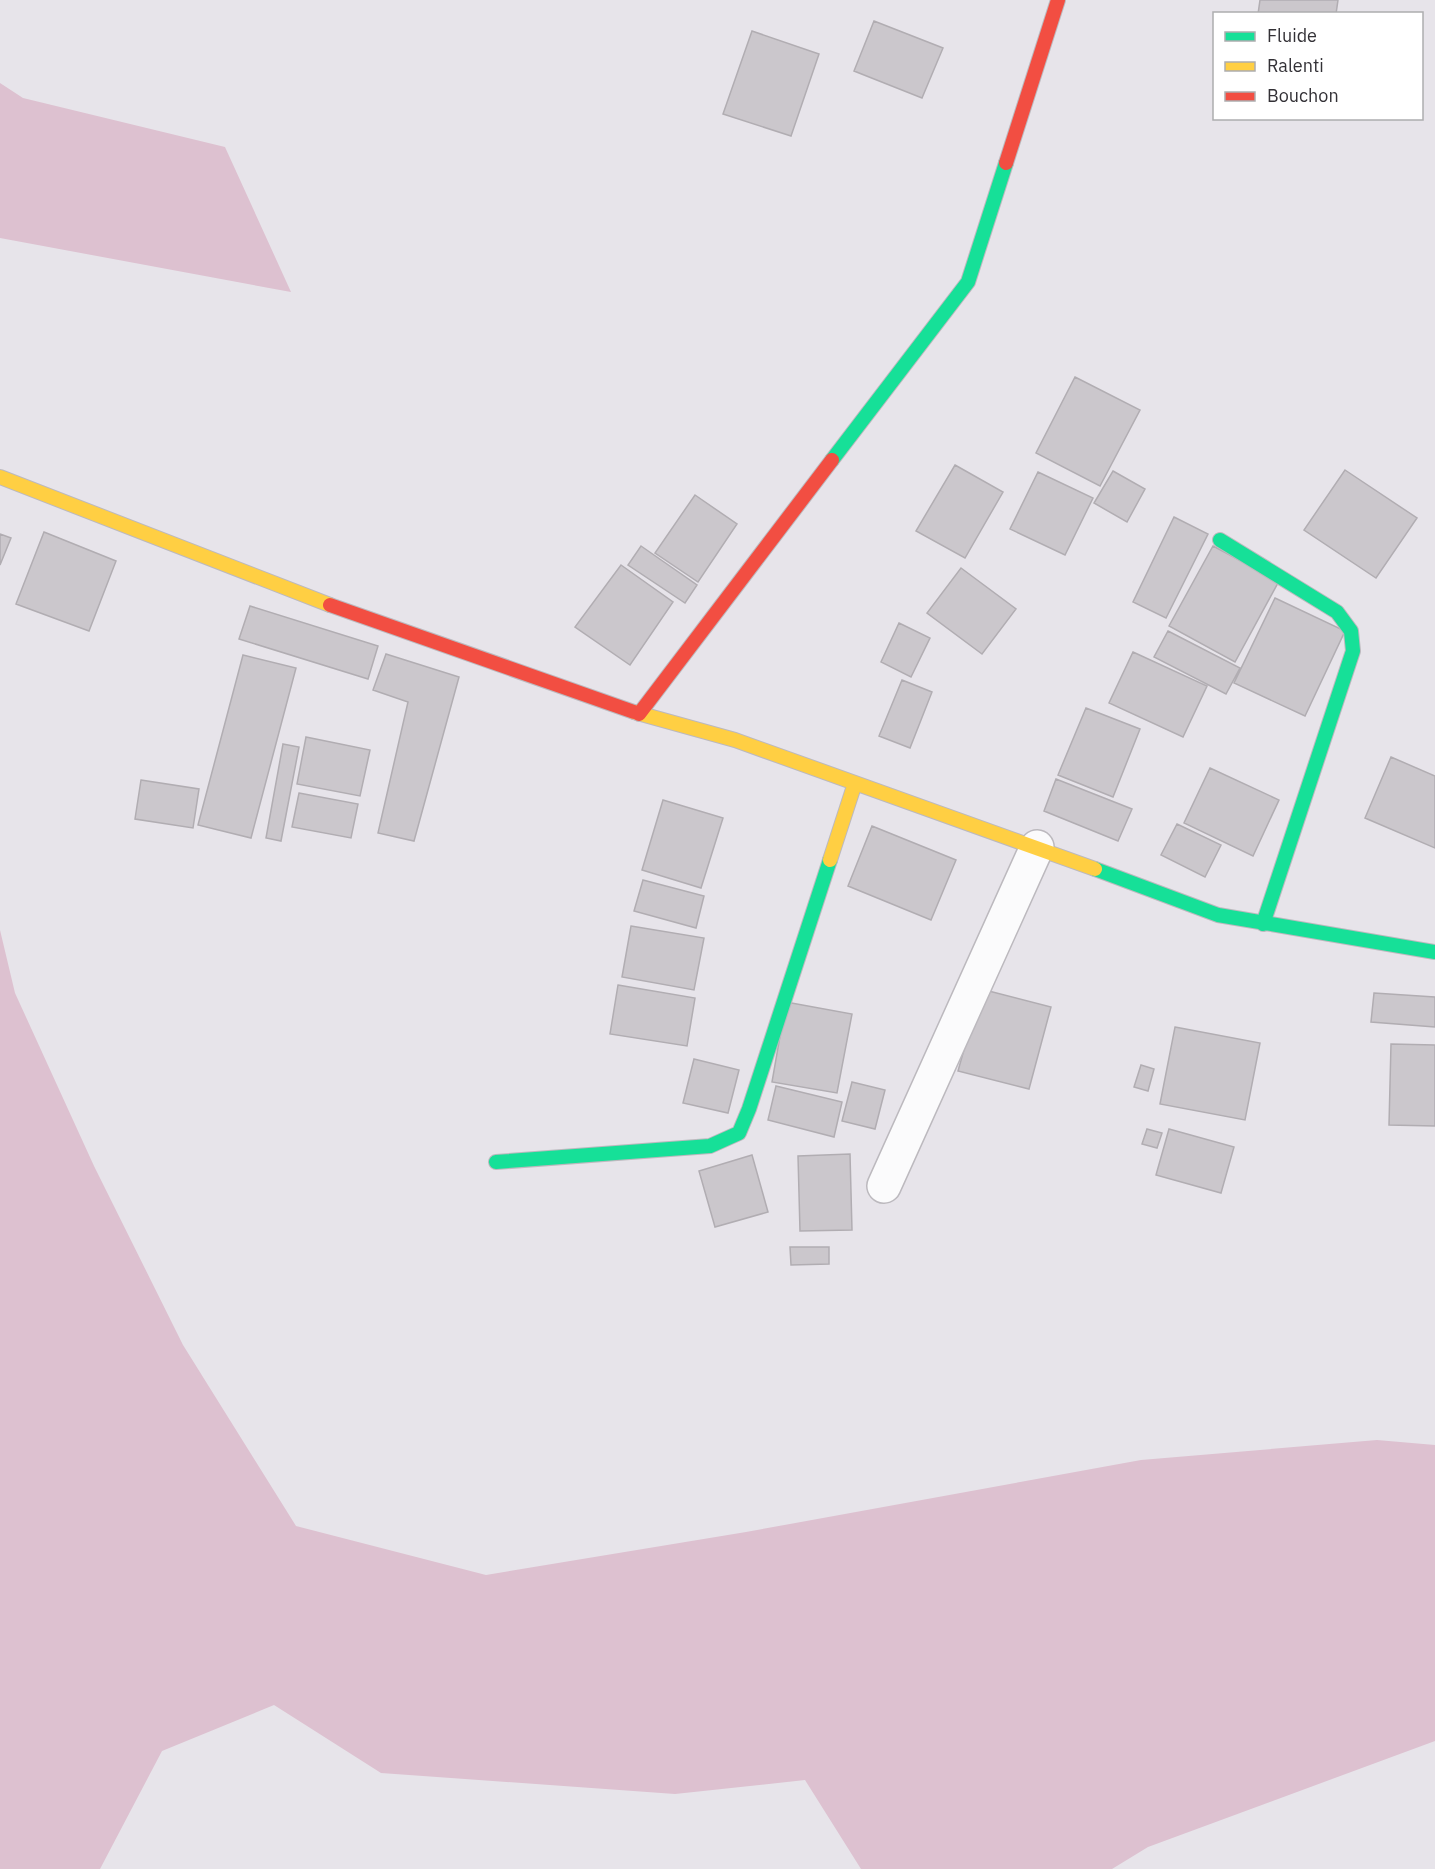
<svg xmlns="http://www.w3.org/2000/svg" width="1435" height="1869" font-family="'IBM Plex Sans',sans-serif">
<rect width="100%" height="100%" fill="#e7e4ea"/>
<path fill="#ddc1d0" d="M 0,83 L 23,98 L 225,147 L 291,292 L 0,238 Z
M 0,930 L 15,993 L 94,1166 L 183,1345 L 296,1526 L 486,1575 L 746,1532 L 1141,1460 L 1377,1440 L 1435,1445 L 1435,1741 L 1148,1847 L 1112,1869 L 861,1869 L 805,1780 L 675,1794 L 381,1773 L 274,1705 L 162,1751 L 100,1869 L 0,1869 Z"/>
<path fill="#cbc7cc" stroke="#b1adb2" stroke-width="1.5" d="M 1260,0 L 1338,0 L 1336,14 L 1258,14 Z
M 874,21 L 943,48 L 922,98 L 854,71 Z
M 752,31 L 819,54 L 791,136 L 723,114 Z
M 1075,377 L 1140,410 L 1100,486 L 1036,453 Z
M 955,465 L 1003,492 L 965,558 L 916,531 Z
M 1345,470 L 1417,518 L 1376,578 L 1304,530 Z
M 1113,471 L 1145,489 L 1127,522 L 1094,503 Z
M 1038,472 L 1093,498 L 1065,555 L 1010,529 Z
M 695,495 L 737,524 L 698,582 L 655,553 Z
M 1174,517 L 1208,534 L 1166,618 L 1133,602 Z
M 44,532 L 116,561 L 89,631 L 16,604 Z
M 0,534 L 11,538 L 0,565 Z
M 641,546 L 697,585 L 685,603 L 628,565 Z
M 1213,546 L 1279,581 L 1235,662 L 1169,626 Z
M 621,565 L 673,602 L 630,665 L 575,627 Z
M 961,568 L 1016,609 L 982,654 L 927,613 Z
M 1275,598 L 1345,631 L 1305,716 L 1234,683 Z
M 250,606 L 378,646 L 368,679 L 239,639 Z
M 899,623 L 930,638 L 911,677 L 881,662 Z
M 1168,631 L 1240,668 L 1226,694 L 1154,657 Z
M 1133,652 L 1207,686 L 1183,737 L 1109,703 Z
M 386,654 L 459,677 L 414,841 L 378,833 L 408,702 L 373,690 Z
M 243,655 L 296,668 L 251,838 L 198,825 Z
M 902,680 L 932,692 L 910,748 L 879,736 Z
M 1086,708 L 1140,729 L 1113,797 L 1058,775 Z
M 306,737 L 370,750 L 360,796 L 297,784 Z
M 283,744 L 299,747 L 281,841 L 266,838 Z
M 1391,757 L 1435,776 L 1435,848 L 1365,818 Z
M 1210,768 L 1279,800 L 1253,856 L 1184,823 Z
M 1056,779 L 1132,809 L 1118,841 L 1044,811 Z
M 141,780 L 199,789 L 193,828 L 135,819 Z
M 299,793 L 358,804 L 351,838 L 292,827 Z
M 663,800 L 723,818 L 701,888 L 642,870 Z
M 1177,824 L 1221,845 L 1205,877 L 1161,855 Z
M 872,826 L 956,860 L 931,920 L 848,886 Z
M 643,880 L 704,896 L 696,928 L 634,911 Z
M 631,926 L 704,938 L 694,990 L 622,977 Z
M 618,985 L 695,998 L 687,1046 L 610,1034 Z
M 981,989 L 1051,1007 L 1029,1089 L 958,1071 Z
M 1374,993 L 1435,997 L 1435,1027 L 1371,1022 Z
M 786,1002 L 852,1014 L 837,1093 L 772,1082 Z
M 1175,1027 L 1260,1043 L 1245,1120 L 1160,1104 Z
M 1391,1044 L 1435,1045 L 1435,1126 L 1389,1125 Z
M 694,1059 L 739,1070 L 728,1113 L 683,1103 Z
M 1141,1065 L 1154,1069 L 1148,1091 L 1134,1087 Z
M 852,1082 L 885,1090 L 875,1129 L 842,1121 Z
M 776,1086 L 842,1102 L 834,1137 L 768,1120 Z
M 1147,1129 L 1162,1133 L 1157,1148 L 1142,1144 Z
M 1169,1129 L 1234,1147 L 1221,1193 L 1156,1175 Z
M 850,1154 L 852,1230 L 800,1231 L 798,1156 Z
M 752,1155 L 768,1212 L 715,1227 L 699,1171 Z
M 790,1247 L 829,1247 L 829,1264 L 791,1265 Z"/>
<g fill="none" stroke-linecap="round" stroke-linejoin="round">
<defs>
<path id="street" d="M 884,1186 L 1037,847"/>
<path id="fast" d="M 832,460 L 968,282 L 1006,163
M 1220,540 L 1337,612 L 1351,631 L 1353,651 L 1263,924
M 1095,869 L 1218,915 L 1435,952
M 496,1162 L 710,1146 L 739,1133 L 749,1109 L 830,860"/>
<path id="slow" d="M 0,477 L 330,605
M 634,712 L 735,740 L 1095,869
M 830,860 L 855,783"/>
<path id="jam" d="M 1006,163 L 1058,0
M 330,605 L 634,712
M 639,714 L 832,460"/>
</defs>
<use href="#street" stroke="#bcb9be" stroke-width="36"/>
<use href="#fast" stroke="#bcb9be" stroke-width="16"/>
<use href="#slow" stroke="#bcb9be" stroke-width="16"/>
<use href="#jam" stroke="#bcb9be" stroke-width="16"/>
<use href="#street" stroke="#fbfbfc" stroke-width="33"/>
<use href="#fast" stroke="#16e098" stroke-width="14"/>
<use href="#slow" stroke="#ffcf43" stroke-width="14"/>
<use href="#jam" stroke="#f24e42" stroke-width="14"/>
</g>
<rect x="1213" y="12" width="210" height="108" fill="#ffffff" stroke="#adadaf" stroke-width="1.5"/>
<rect x="1225" y="32" width="30" height="9" fill="#16e098" stroke="#adadaf" stroke-width="1.5"/>
<text x="1267" y="42" font-size="18" fill="#333136">Fluide</text>
<rect x="1225" y="62" width="30" height="9" fill="#ffcf43" stroke="#adadaf" stroke-width="1.5"/>
<text x="1267" y="72" font-size="18" fill="#333136">Ralenti</text>
<rect x="1225" y="92" width="30" height="9" fill="#f24e42" stroke="#adadaf" stroke-width="1.5"/>
<text x="1267" y="102" font-size="18" fill="#333136">Bouchon</text>
</svg>
